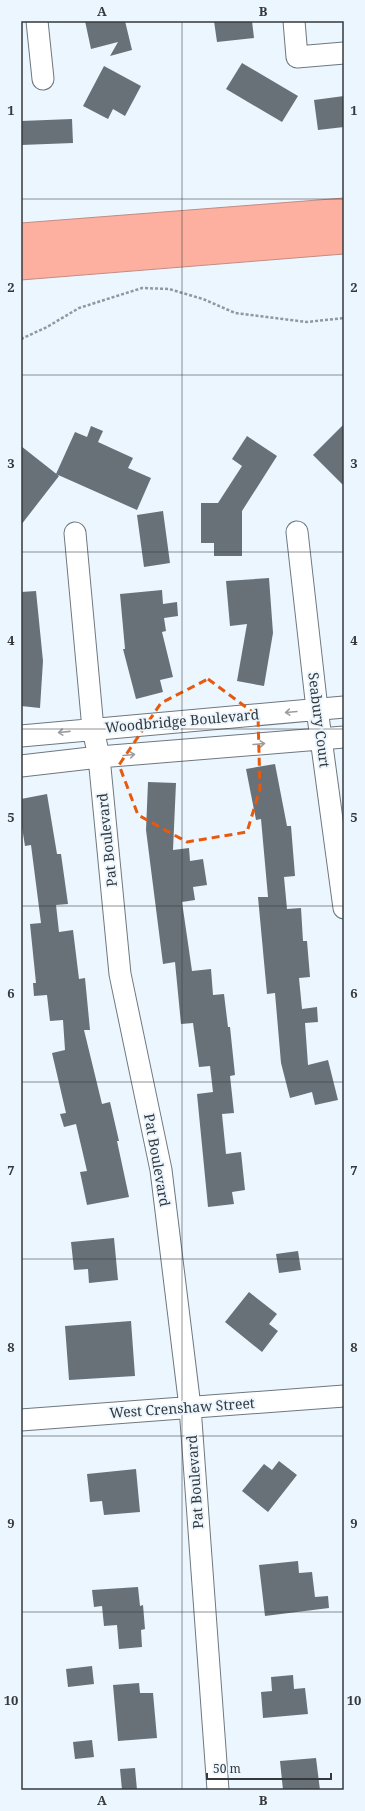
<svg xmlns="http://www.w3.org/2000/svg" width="365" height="1811" font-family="'Noto Serif',serif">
<rect width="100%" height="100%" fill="#ecf6ff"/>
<path fill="#feb0a0" stroke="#c28c82" d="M 344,198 L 344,254 L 21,280 L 21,223 Z"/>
<path fill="#687178" d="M 85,21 L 125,21 L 132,50 L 110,56 L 118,42 L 91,49 Z
M 214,21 L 252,21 L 254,38 L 217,42 Z
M 242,63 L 298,96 L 282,122 L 226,89 Z
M 104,66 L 141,86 L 125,116 L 113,109 L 108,119 L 83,106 Z
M 344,96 L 344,127 L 318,130 L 314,100 Z
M 72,119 L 73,143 L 21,145 L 21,121 Z
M 344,424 L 344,486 L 313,455 Z
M 91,426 L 103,431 L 98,442 L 133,458 L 128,468 L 151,478 L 137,510 L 56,474 L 75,432 L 87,437 Z
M 247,436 L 277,456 L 242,511 L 242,556 L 214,556 L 214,543 L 201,543 L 201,503 L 218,503 L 242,466 L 232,459 Z
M 21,446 L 59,476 L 21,525 Z
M 163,511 L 170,563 L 144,567 L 137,515 Z
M 269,578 L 273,633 L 264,686 L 237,681 L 247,624 L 230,626 L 226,581 Z
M 162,590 L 163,604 L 177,602 L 178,616 L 164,618 L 166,631 L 162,632 L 173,677 L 160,680 L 163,692 L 136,699 L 123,649 L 125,649 L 120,594 Z
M 36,591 L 43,661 L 40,708 L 21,706 L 21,592 Z
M 275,764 L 287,826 L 291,826 L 295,876 L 284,877 L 287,909 L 301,908 L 303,941 L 307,941 L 310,977 L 299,978 L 302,1009 L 317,1007 L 318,1022 L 305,1023 L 308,1065 L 328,1060 L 338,1100 L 315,1105 L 312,1092 L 290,1098 L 281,1063 L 275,993 L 267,994 L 258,897 L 268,897 L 261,819 L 256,820 L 246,769 Z
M 148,782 L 176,783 L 173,850 L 189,848 L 190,861 L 203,859 L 207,885 L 193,887 L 195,900 L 182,902 L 192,971 L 211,969 L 213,995 L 224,994 L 228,1027 L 230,1027 L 235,1075 L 230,1076 L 234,1113 L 222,1114 L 226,1154 L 241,1152 L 245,1190 L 232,1192 L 234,1204 L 208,1207 L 197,1094 L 213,1092 L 210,1066 L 199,1067 L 193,1023 L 181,1024 L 175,962 L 163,964 L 146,830 Z
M 47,794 L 57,854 L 61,854 L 68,904 L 56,905 L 59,932 L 73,930 L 79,979 L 85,978 L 90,1030 L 84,1030 L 102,1104 L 110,1102 L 119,1141 L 117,1141 L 129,1197 L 87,1205 L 80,1172 L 87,1171 L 76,1124 L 64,1127 L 60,1114 L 66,1113 L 52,1053 L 65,1050 L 63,1020 L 50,1021 L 47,995 L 34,996 L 33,983 L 36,983 L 30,924 L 41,923 L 31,845 L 25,846 L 21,821 L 21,799 Z
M 114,1238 L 118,1280 L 89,1283 L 88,1269 L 74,1270 L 71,1242 Z
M 298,1251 L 301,1270 L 279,1273 L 276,1254 Z
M 249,1292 L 277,1314 L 269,1324 L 278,1331 L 262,1352 L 225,1322 Z
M 131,1321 L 135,1376 L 69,1380 L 65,1326 Z
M 279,1461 L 297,1475 L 268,1512 L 242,1491 L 264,1464 L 272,1470 Z
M 136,1469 L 140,1512 L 104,1515 L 102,1501 L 90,1502 L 87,1474 Z
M 298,1561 L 299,1573 L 312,1572 L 315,1597 L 328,1596 L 329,1608 L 265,1616 L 259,1565 Z
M 138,1587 L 140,1606 L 143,1605 L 145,1629 L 141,1630 L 142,1647 L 119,1649 L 117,1625 L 104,1626 L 102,1606 L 94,1607 L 92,1590 Z
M 92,1666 L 94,1684 L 68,1687 L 66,1669 Z
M 293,1675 L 294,1689 L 305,1688 L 308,1714 L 263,1718 L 261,1692 L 272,1691 L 271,1677 Z
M 139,1683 L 140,1693 L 153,1693 L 157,1738 L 118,1741 L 113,1685 Z
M 92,1740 L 94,1757 L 75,1759 L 73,1742 Z
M 316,1758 L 320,1790 L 283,1790 L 280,1761 Z
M 135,1768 L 137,1790 L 122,1790 L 120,1769 Z"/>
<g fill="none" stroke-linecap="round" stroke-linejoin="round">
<defs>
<path id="minor" d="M 37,21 L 43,79
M 294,21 L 297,57 L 344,53
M 297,532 L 317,709 L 344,908
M 75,533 L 93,729 L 99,757 L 120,974 L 161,1170 L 190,1407 L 218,1790
M 21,736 L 344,707
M 21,766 L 99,757 L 344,737
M 21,1420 L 344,1396"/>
</defs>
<use href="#minor" stroke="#6e787f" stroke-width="23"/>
<path stroke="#91989e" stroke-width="2.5" stroke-dasharray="3 2" stroke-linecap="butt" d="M 21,339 L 47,327 L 79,308 L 142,288 L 169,289 L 203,299 L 235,313 L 307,322 L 344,318"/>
<use href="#minor" stroke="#fff" stroke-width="21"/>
</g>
<defs><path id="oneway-shaft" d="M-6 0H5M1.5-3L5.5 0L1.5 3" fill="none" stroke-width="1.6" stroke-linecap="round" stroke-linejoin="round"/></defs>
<g stroke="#9a9c9e">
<use href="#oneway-shaft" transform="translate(291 712) rotate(175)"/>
<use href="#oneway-shaft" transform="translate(64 732) rotate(174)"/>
<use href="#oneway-shaft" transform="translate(259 744) rotate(-5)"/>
<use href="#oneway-shaft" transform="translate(129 755) rotate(-5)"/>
</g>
<path fill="none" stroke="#e8590c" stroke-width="3" stroke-dasharray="8 5" stroke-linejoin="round" d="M 208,679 L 258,716 L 260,789 L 247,832 L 187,842 L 138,815 L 119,765 L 161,703 Z"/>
<path fill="none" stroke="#35393c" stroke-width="1" stroke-opacity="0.55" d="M 182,21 L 182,1790M 21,199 L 344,199M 21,375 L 344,375M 21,552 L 344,552M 21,729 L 344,729M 21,906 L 344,906M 21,1082 L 344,1082M 21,1259 L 344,1259M 21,1436 L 344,1436M 21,1612 L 344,1612"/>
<g text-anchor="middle" stroke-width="4" stroke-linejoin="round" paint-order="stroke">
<g font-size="14" fill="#35393c" stroke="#ecf6ff">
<text transform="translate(319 720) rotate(83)" y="5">Seabury Court</text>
<text transform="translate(182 721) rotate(-5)" y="5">Woodbridge Boulevard</text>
<text transform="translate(107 840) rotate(-96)" y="5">Pat Boulevard</text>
<text transform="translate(157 1160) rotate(80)" y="5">Pat Boulevard</text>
<text transform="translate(182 1408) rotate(-4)" y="5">West Crenshaw Street</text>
<text transform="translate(195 1482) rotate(-94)" y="5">Pat Boulevard</text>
</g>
</g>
<rect width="365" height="1811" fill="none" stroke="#ecf6ff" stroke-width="44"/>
<path d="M207 1773v6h124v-6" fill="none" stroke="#35393c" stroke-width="2"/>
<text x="213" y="1773" font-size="12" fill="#35393c" stroke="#ecf6ff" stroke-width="3" paint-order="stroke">50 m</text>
<rect x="22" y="22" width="321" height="1767" fill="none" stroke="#35393c" stroke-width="1.5"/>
<g font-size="13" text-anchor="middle" font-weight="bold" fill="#35393c">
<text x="102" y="16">A</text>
<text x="263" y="16">B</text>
<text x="11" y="115">1</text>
<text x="354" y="115">1</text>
<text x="11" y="292">2</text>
<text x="354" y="292">2</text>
<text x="11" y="468">3</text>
<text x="354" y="468">3</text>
<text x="11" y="645">4</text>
<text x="354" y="645">4</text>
<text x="11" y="822">5</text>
<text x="354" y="822">5</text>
<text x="11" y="998">6</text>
<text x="354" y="998">6</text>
<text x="11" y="1175">7</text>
<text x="354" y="1175">7</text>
<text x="11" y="1352">8</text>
<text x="354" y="1352">8</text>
<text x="11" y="1528">9</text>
<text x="354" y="1528">9</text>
<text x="11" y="1705">10</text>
<text x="354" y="1705">10</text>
<text x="102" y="1805">A</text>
<text x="263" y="1805">B</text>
</g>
</svg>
